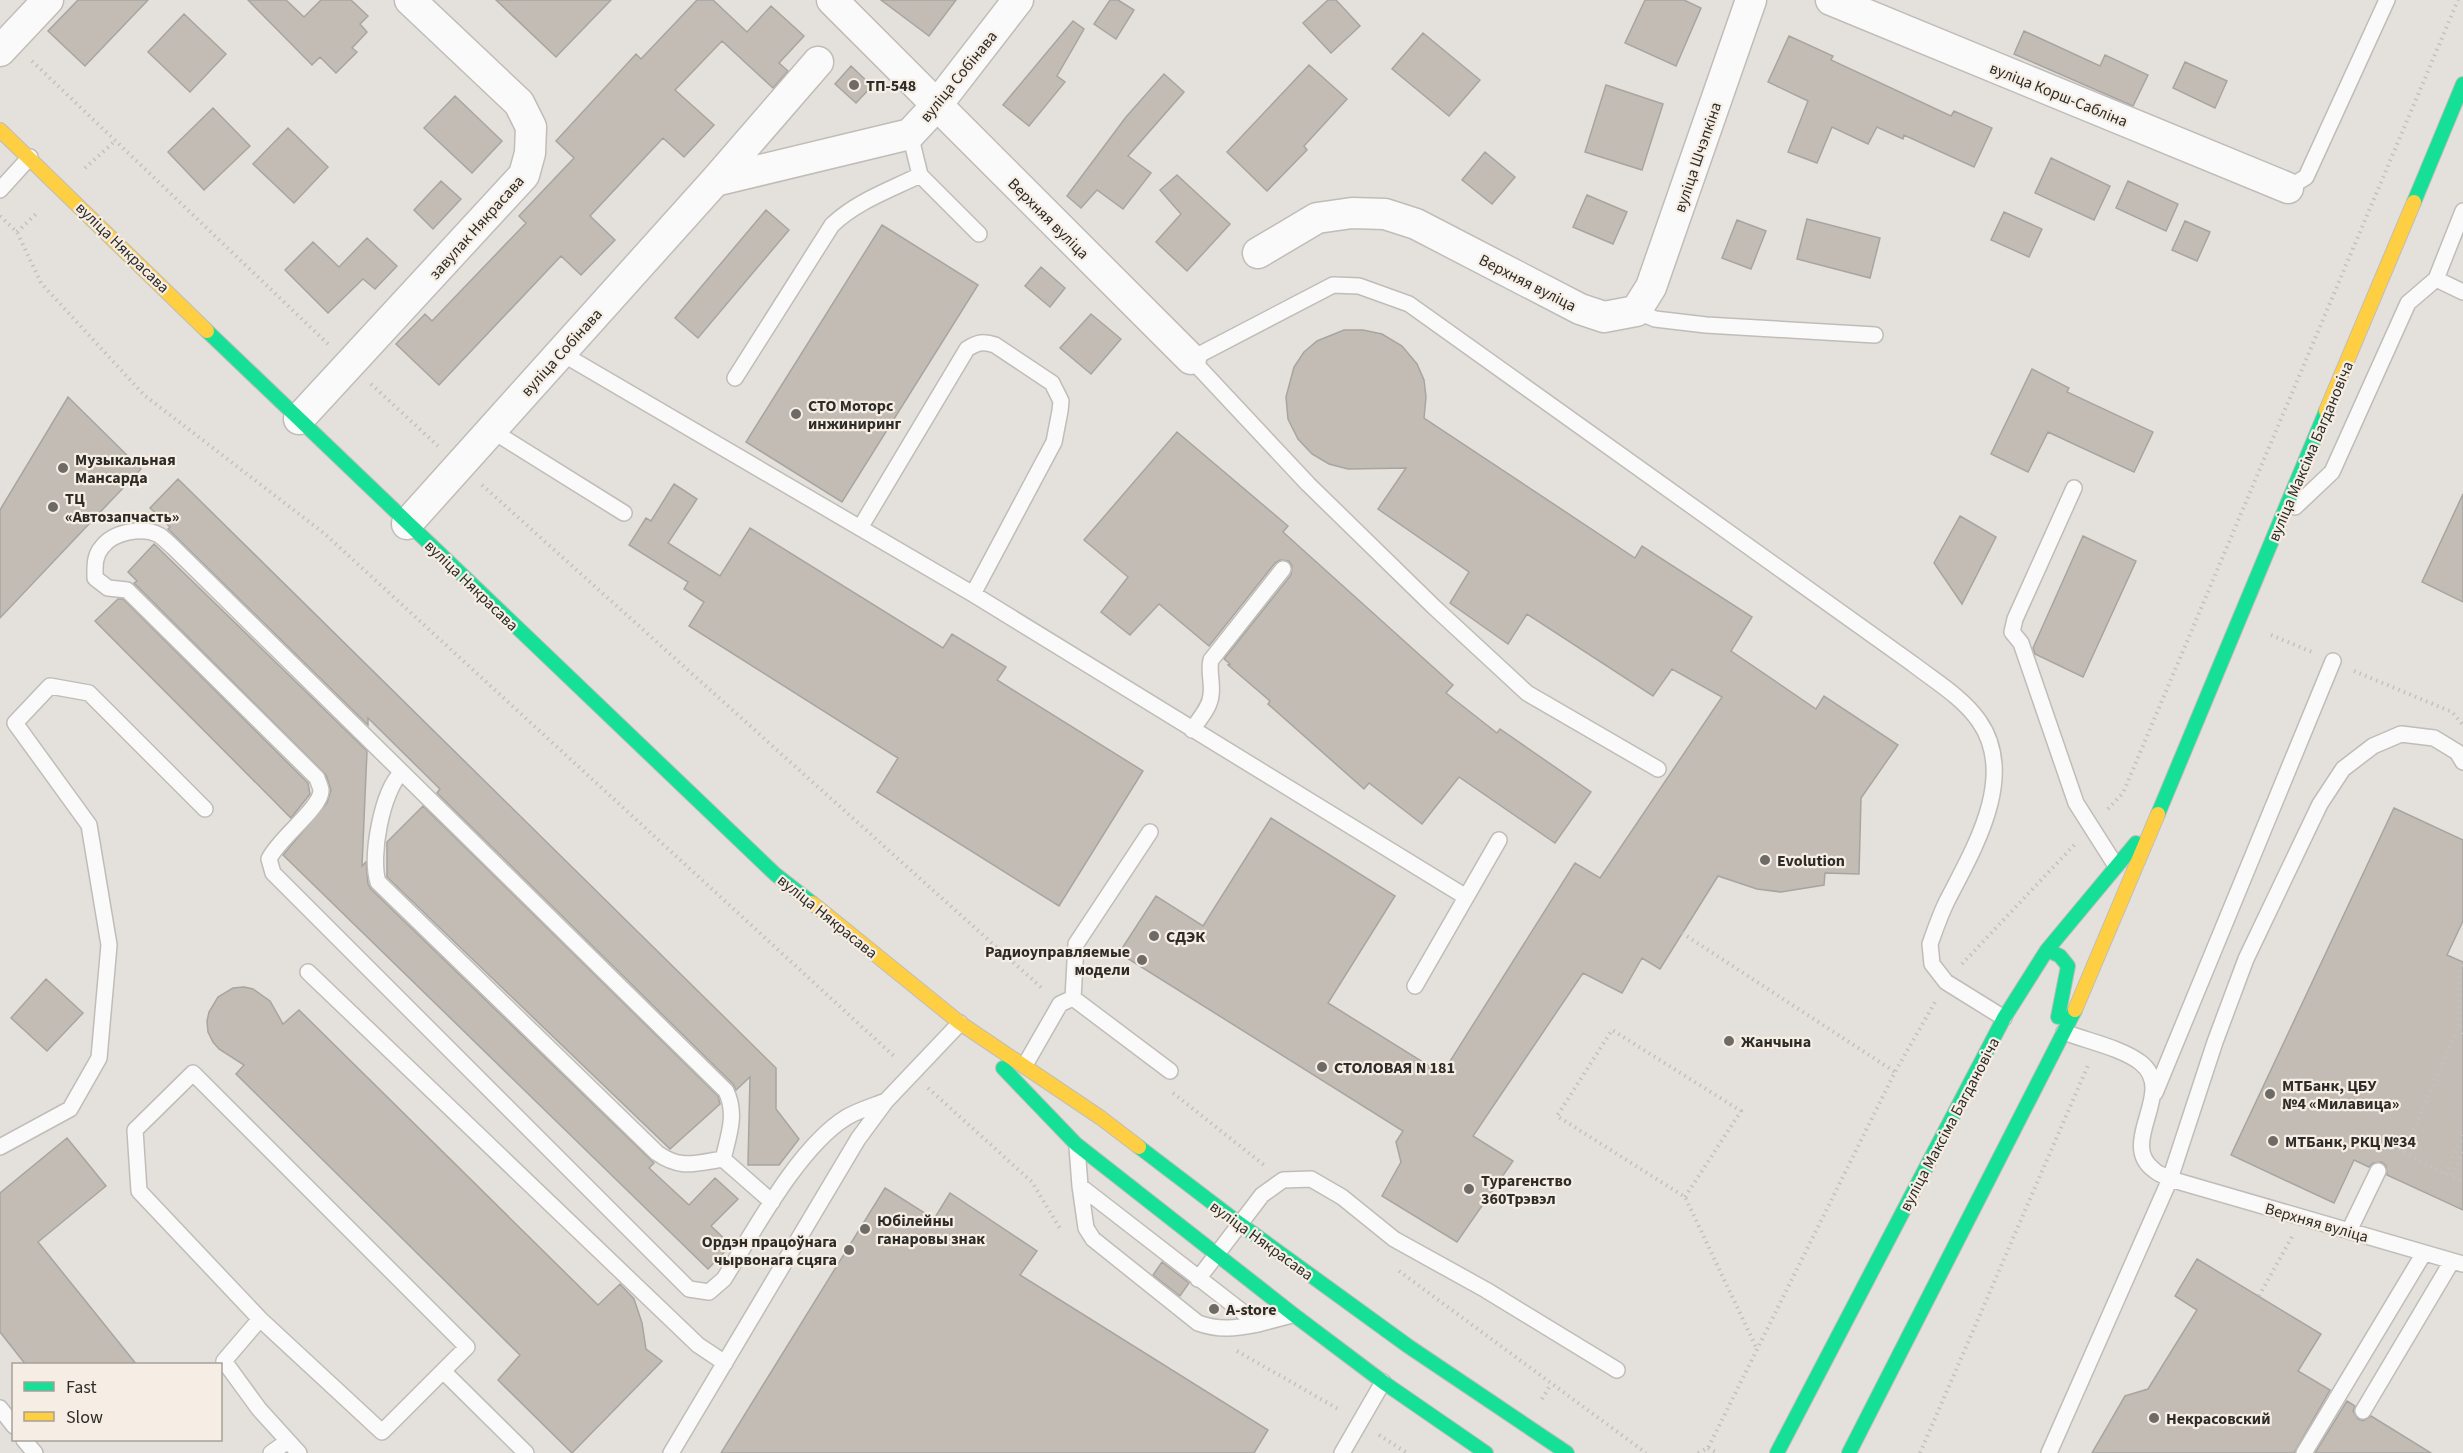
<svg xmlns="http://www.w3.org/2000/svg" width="2463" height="1453" font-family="'Source Sans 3',sans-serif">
<rect width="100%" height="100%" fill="#e4e0db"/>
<path fill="#c2bcb4" stroke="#a8a5a1" stroke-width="1.5" d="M 78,0 L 148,0 L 85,66 L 48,31 Z
M 248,0 L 286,0 L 304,17 L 321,0 L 351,0 L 368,16 L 360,24 L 367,32 L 352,48 L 357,52 L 336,73 L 320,57 L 312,65 Z
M 496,0 L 611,0 L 556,57 Z
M 697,0 L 713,0 L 747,32 L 771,6 L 804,36 L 779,63 L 788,71 L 773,88 L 722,41 L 675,90 L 714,125 L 684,157 L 663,138 L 590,216 L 615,240 L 581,275 L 561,256 L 439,385 L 396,344 L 425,314 L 432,321 L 526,223 L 519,216 L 574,158 L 556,141 L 636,54 L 641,59 Z
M 881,0 L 956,0 L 929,36 Z
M 1110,0 L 1118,0 L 1134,10 L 1116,39 L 1094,24 Z
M 1328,0 L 1336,0 L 1360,26 L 1331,53 L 1303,23 Z
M 1645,0 L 1684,0 L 1701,8 L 1676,66 L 1625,43 Z
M 184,14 L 226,54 L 190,92 L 148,52 Z
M 1073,21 L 1084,29 L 1057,76 L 1065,82 L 1029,126 L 1003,105 Z
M 2024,31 L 2100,66 L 2105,55 L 2148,75 L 2133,106 L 2014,54 Z
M 1423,33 L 1480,80 L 1449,116 L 1392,69 Z
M 1789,36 L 1833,56 L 1831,60 L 1951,116 L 1954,111 L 1992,128 L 1974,167 L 1904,135 L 1903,139 L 1877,127 L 1868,144 L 1832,127 L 1817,163 L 1788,152 L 1808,101 L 1768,82 Z
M 2185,62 L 2227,81 L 2215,108 L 2173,88 Z
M 1309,65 L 1347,99 L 1304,146 L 1307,150 L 1267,191 L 1227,152 Z
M 851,66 L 872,86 L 856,103 L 835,84 Z
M 1164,74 L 1184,92 L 1128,156 L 1151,173 L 1123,209 L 1097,190 L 1081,208 L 1067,196 L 1126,117 Z
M 1606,85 L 1663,104 L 1642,170 L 1585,152 Z
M 455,96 L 502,141 L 472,173 L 424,128 Z
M 213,108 L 250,146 L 204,190 L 168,152 Z
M 288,128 L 328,167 L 294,203 L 253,164 Z
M 1485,152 L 1515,177 L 1492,204 L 1462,180 Z
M 2051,158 L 2110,186 L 2094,220 L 2035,193 Z
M 1177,175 L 1230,224 L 1187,271 L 1156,242 L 1181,214 L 1160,190 Z
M 441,181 L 461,199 L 433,229 L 414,210 Z
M 2128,181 L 2178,204 L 2166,231 L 2116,208 Z
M 1587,195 L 1627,212 L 1613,244 L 1573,227 Z
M 766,210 L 789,230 L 698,338 L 675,318 Z
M 2004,212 L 2042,229 L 2029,257 L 1991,240 Z
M 1807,219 L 1880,238 L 1870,278 L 1797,259 Z
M 1737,220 L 1766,231 L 1751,269 L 1722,258 Z
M 2185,221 L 2210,232 L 2197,261 L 2172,250 Z
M 882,225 L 978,285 L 842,502 L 746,442 Z
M 367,238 L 397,266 L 375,289 L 363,279 L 328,313 L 285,270 L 313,242 L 339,267 Z
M 1041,267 L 1065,288 L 1050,307 L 1025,286 Z
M 1091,314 L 1121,339 L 1091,374 L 1060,348 Z
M 1344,330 L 1363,330 L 1382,334 L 1402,346 L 1417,364 L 1424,380 L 1426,397 L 1424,418 L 1635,558 L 1642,546 L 1752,617 L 1731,651 L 1816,709 L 1824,696 L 1898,745 L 1861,798 L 1859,874 L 1825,873 L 1824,885 L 1781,892 L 1757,889 L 1718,876 L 1660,969 L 1642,958 L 1622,993 L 1583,973 L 1473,1136 L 1513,1161 L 1457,1242 L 1382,1196 L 1401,1162 L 1396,1142 L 1403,1131 L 1119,953 L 1156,896 L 1203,926 L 1271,818 L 1395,896 L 1328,1003 L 1442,1074 L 1575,863 L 1600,878 L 1722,697 L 1672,669 L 1653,696 L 1527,614 L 1508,644 L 1450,603 L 1469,572 L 1378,509 L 1406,468 L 1348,469 L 1329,464 L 1312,454 L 1298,439 L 1288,419 L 1286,397 L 1294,367 L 1304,352 L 1317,341 Z
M 2032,369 L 2069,388 L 2067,392 L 2153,432 L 2134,472 L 2048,432 L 2028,472 L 1991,454 Z
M 68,397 L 141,469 L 0,618 L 0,510 Z
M 1177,432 L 1288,526 L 1283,532 L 1453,685 L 1446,693 L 1497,733 L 1500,729 L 1591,792 L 1555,843 L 1459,777 L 1422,824 L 1369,783 L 1364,789 L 1268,704 L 1270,701 L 1228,665 L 1230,664 L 1224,659 L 1291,575 L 1292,566 L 1289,561 L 1280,560 L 1275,563 L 1209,646 L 1159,604 L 1130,635 L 1101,612 L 1128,577 L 1084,540 Z
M 178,479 L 776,1068 L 776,1109 L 799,1139 L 779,1165 L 748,1165 L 750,1077 L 736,1090 L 733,1084 L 437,793 L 440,789 L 368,718 L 368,725 L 168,529 L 170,527 L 150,508 Z
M 674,484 L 697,499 L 668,543 L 720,576 L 750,528 L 943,648 L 952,634 L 1006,667 L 997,680 L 1143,771 L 1059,906 L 877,792 L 898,758 L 689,626 L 704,602 L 684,589 L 688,582 L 629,545 L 646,518 L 651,521 Z
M 2463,494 L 2463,602 L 2422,582 Z
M 1960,516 L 1996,537 L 1962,604 L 1934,563 Z
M 2083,536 L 2136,561 L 2083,677 L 2035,654 L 2033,648 Z
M 154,544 L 367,751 L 362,866 L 366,862 L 368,884 L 371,889 L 654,1163 L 649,1168 L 689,1205 L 715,1178 L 738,1199 L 711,1226 L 731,1245 L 708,1269 L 283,855 L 327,803 L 331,790 L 326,775 L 134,583 L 137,581 L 128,572 Z
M 118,599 L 123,599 L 308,783 L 310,794 L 291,818 L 95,621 Z
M 423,806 L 718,1096 L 720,1104 L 670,1149 L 387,877 L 387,842 Z
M 2394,808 L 2463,840 L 2463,921 L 2447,955 L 2463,962 L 2463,1210 L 2387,1175 L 2386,1166 L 2382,1162 L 2373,1163 L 2369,1167 L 2354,1160 L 2334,1203 L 2231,1155 Z
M 46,979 L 83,1013 L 47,1051 L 11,1018 Z
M 244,987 L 253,989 L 270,1001 L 283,1024 L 299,1010 L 598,1305 L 620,1284 L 634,1299 L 642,1323 L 646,1349 L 662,1361 L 572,1453 L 498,1380 L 520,1355 L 236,1074 L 244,1065 L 219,1049 L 213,1042 L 208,1032 L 207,1021 L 209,1012 L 218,997 L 233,988 Z
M 67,1138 L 106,1186 L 38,1242 L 137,1365 L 26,1365 L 0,1332 L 0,1193 Z
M 885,1188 L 934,1219 L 950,1193 L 1037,1251 L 1020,1275 L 1268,1430 L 1254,1453 L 721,1453 Z
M 2197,1259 L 2321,1334 L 2298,1371 L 2330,1390 L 2294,1453 L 2092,1453 L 2125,1396 L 2148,1389 L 2197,1310 L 2175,1296 Z
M 1162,1262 L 1189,1283 L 1180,1296 L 1153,1275 Z
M 2347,1401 L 2355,1406 L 2353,1411 L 2358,1419 L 2363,1421 L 2371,1416 L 2431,1453 L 2315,1453 Z"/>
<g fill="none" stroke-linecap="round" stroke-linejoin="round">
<defs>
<path id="lane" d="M 910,134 L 920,175 L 979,234
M 2288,188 L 2306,177 L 2387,0
M 0,190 L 30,157
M 2436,279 L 2463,292
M 1636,311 L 1655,319 L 1706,325 L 1875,335
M 561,353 L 973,594 L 1466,897
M 735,378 L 832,225 C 857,201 890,190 920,175
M 491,430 L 624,513
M 2074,488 L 2015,619 L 2012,632 L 2021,643 L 2076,803 L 2116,866
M 2295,507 L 2332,472 L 2408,303 L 2436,279 L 2463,211
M 860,528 L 967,349 C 978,342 984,341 995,345 L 1052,383 L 1061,401 L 1060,411 L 1054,442 L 973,594
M 1192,730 C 1199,719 1210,708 1211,695 C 1213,682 1208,672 1211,660 L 1283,569
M 1658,769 L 1527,693 L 1434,607 L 1308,484 L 1191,359 L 1333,285 L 1359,286 L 1409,304 L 1913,664 C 1935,681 1962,697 1979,721 C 2018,777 1973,850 1947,901 C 1940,915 1935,930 1930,944 L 1932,964 L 1946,982 L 2004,1018
M 401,773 C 382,792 370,856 378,882 L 657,1153 C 681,1170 696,1163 723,1159
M 308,972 L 698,1345 L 725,1363
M 1415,986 L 1499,840
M 1073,998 L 1170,1071
M 2064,1032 C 2087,1041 2122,1048 2141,1063 C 2177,1092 2117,1143 2154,1170 C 2158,1174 2165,1176 2170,1179 L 2463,1264
M 1025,1065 L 1060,1004 L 1073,998 L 1076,944 L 1150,832
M 193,1073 L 467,1347 L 382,1432 L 260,1319 L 139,1191 L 135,1130 Z
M 2155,1093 L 2333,661
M 0,1147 L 70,1109 L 99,1058 L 109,945 L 89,825 L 15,723 L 50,686 L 89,693 L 205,809
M 1077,1147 L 1080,1186 L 1258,1324 L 1292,1315
M 1080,1186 L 1086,1228 L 1093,1239 L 1198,1323 C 1220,1331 1236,1328 1258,1324
M 772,1202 L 723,1159 C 729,1134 737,1114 726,1091 L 173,547 C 169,544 164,538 159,535 C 143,526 113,532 102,547 C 94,556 95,567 95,578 L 108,588 L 127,590 L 317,778 C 318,782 321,787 321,791 C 320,809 279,838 269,859 L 273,873 L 689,1289 L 709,1292 L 724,1279 C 754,1231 799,1146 847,1117 C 859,1110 873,1106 886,1101
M 2349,1231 L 2378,1171
M 1198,1279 L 1262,1195 L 1283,1180 L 1311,1179 L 1342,1197 L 1394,1239 L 1486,1290 L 1617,1370
M 260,1319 L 224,1361 L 259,1409 L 299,1453
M 443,1371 L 526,1453
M 0,1408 L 14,1426
M 2363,1411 L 2452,1261
M 24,1440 L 35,1453
M 271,1453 L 288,1441
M 671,1453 L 858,1139 L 886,1101 L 960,1023
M 1342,1453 L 1383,1382
M 2049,1453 L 2170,1179 L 2215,1042 L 2246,959 L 2320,804 L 2343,769 L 2373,746 L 2401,734 L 2434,738 L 2457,752 L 2463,762
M 2304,1453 L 2424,1253"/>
<path id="street" d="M 832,0 L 1191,359
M 1831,0 L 2288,188
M 0,51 L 48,0
M 715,181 L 910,134 L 936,106 L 1018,0
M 1258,253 L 1317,218 L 1352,213 L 1385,214 L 1416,224 L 1580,309 L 1604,317 L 1636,311 L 1651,287 L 1751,0
M 299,419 L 524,175 L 530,153 L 531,127 L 519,103 L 410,0
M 407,524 L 715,181 L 818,62"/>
<path id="fast" d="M 2414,202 L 2463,84
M 207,331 L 775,874 L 812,903
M 2158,814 L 2326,411
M 2047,950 L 2060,956 L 2068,966 L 2058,1017
M 1003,1068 L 1076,1144 L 1294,1315 L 1383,1382 L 1486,1453
M 1139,1147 L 1240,1224 L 1408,1346 L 1567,1453
M 1777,1453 L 2004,1018 L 2047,950 L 2136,843
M 1849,1453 L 2075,1010"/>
<path id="slow" d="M 0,130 L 207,331
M 2326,411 L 2414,202
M 812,903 L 960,1023 L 1101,1118 L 1139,1147
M 2075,1010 L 2158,814"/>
</defs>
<use href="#lane" stroke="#c0bdb9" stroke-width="18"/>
<use href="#street" stroke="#c0bdb9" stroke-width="33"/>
<use href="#fast" stroke="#c0bdb9" stroke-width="16"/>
<use href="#slow" stroke="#c0bdb9" stroke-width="16"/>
<path stroke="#c3c1c0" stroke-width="4" stroke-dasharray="1.5 4.5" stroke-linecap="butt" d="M 32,61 L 328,344
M 85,168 L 116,140
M 0,216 L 17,232 L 41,283 L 144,395 L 325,534 L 896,1058
M 17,232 L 38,212
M 371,384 L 438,446
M 482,485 L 1043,989
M 2271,635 L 2312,652
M 2354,671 L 2452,712 L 2463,725
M 2108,809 L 2123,793 L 2458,0
M 1682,933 L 1895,1072
M 1962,964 L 2076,843
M 2460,1027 L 2463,1035
M 928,1088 L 1032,1182 L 1061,1230
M 1173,1093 L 1264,1165
M 2366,1134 L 2404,1152 L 2459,1026 L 2459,974 L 2463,964
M 2404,1152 L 2451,1177
M 2463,1152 L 2451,1177 L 2463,1182
M 2445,1174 L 2463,1135
M 1685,1197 L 1741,1111 L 1612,1030 L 1557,1116 L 1685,1197 L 1757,1349
M 1399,1271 L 1646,1453
M 2259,1296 L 2292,1237
M 1237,1351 L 1340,1410
M 1542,1399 L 1551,1384
M 1379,1435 L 1407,1453
M 1708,1448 L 1718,1453
M 1698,1453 L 1708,1448 L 1895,1072 L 1935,1002
M 1920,1453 L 2089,1063"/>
<use href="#lane" stroke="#fbfafa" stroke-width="15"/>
<use href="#street" stroke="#fbfafa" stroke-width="30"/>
<use href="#fast" stroke="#16e098" stroke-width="14"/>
<use href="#slow" stroke="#ffcf43" stroke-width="14"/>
</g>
<g fill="#6e6b67" stroke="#f6eee4" stroke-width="2">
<circle cx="854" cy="85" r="6"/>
<circle cx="796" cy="414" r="6"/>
<circle cx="63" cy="468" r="6"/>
<circle cx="53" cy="507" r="6"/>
<circle cx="1765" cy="860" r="6"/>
<circle cx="1154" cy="936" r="6"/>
<circle cx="1142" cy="960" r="6"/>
<circle cx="1729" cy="1041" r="6"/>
<circle cx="1322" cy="1067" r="6"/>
<circle cx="2270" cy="1094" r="6"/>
<circle cx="2273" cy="1141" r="6"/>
<circle cx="1469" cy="1189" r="6"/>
<circle cx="865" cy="1229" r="6"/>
<circle cx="849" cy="1250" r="6"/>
<circle cx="1214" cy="1309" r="6"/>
<circle cx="2154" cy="1418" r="6"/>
</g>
<g text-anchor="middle" stroke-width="4.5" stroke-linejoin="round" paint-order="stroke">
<g font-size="16" fill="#2e2c28" stroke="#f6eee4">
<text transform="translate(958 76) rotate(-51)" y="6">вуліца Собінава</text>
<text transform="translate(2059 94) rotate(22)" y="6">вуліца Корш-Сабліна</text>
<text transform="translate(1697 157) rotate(-71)" y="6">вуліца Шчэпкіна</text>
<text transform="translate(1049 218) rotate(45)" y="6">Верхняя вуліца</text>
<text transform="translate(476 227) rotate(-48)" y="6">завулак Някрасава</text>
<text transform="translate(123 247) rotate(44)" y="6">вуліца Някрасава</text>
<text transform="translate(1528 282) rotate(27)" y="6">Верхняя вуліца</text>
<text transform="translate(561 352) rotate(-48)" y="6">вуліца Собінава</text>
<text transform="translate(2310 451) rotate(-67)" y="6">вуліца Максіма Багдановіча</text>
<text transform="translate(472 585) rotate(44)" y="6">вуліца Някрасава</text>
<text transform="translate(828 916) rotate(39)" y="6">вуліца Някрасава</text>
<text transform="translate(1949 1124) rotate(-62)" y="6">вуліца Максіма Багдановіча</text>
<text transform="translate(2317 1222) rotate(16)" y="6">Верхняя вуліца</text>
<text transform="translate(1262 1240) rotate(36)" y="6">вуліца Някрасава</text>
</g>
<g font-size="16" font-weight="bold" fill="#2e2c28" stroke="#f6eee4" text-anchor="start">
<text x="866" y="91">ТП-548</text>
<text x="808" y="411">СТО Моторс<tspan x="808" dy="18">инжиниринг</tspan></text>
<text x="75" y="465">Музыкальная<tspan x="75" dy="18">Мансарда</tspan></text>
<text x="65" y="504">ТЦ<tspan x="65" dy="18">«Автозапчасть»</tspan></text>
<text x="1777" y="866">Evolution</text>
<text x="1166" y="942">СДЭК</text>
<text x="1130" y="957" text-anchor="end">Радиоуправляемые<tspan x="1130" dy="18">модели</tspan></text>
<text x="1741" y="1047">Жанчына</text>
<text x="1334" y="1073">СТОЛОВАЯ N 181</text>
<text x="2282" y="1091">МТБанк, ЦБУ<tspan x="2282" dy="18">№4 «Милавица»</tspan></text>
<text x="2285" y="1147">МТБанк, РКЦ №34</text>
<text x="1481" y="1186">Турагенство<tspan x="1481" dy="18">360Трэвэл</tspan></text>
<text x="877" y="1226">Юбілейны<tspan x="877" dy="18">ганаровы знак</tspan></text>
<text x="837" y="1247" text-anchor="end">Ордэн працоўнага<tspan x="837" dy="18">чырвонага сцяга</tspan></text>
<text x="1226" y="1315">А-store</text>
<text x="2166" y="1424">Некрасовский</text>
</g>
</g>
<rect x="12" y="1363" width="210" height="78" fill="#f6eee4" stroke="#a6a099" stroke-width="1.5"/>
<rect x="24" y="1382" width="30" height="9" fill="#16e098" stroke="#a6a099" stroke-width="1.5"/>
<text x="66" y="1393" font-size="18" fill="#2e2c28">Fast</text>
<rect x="24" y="1412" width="30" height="9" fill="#ffcf43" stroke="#a6a099" stroke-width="1.5"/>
<text x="66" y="1423" font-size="18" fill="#2e2c28">Slow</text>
</svg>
